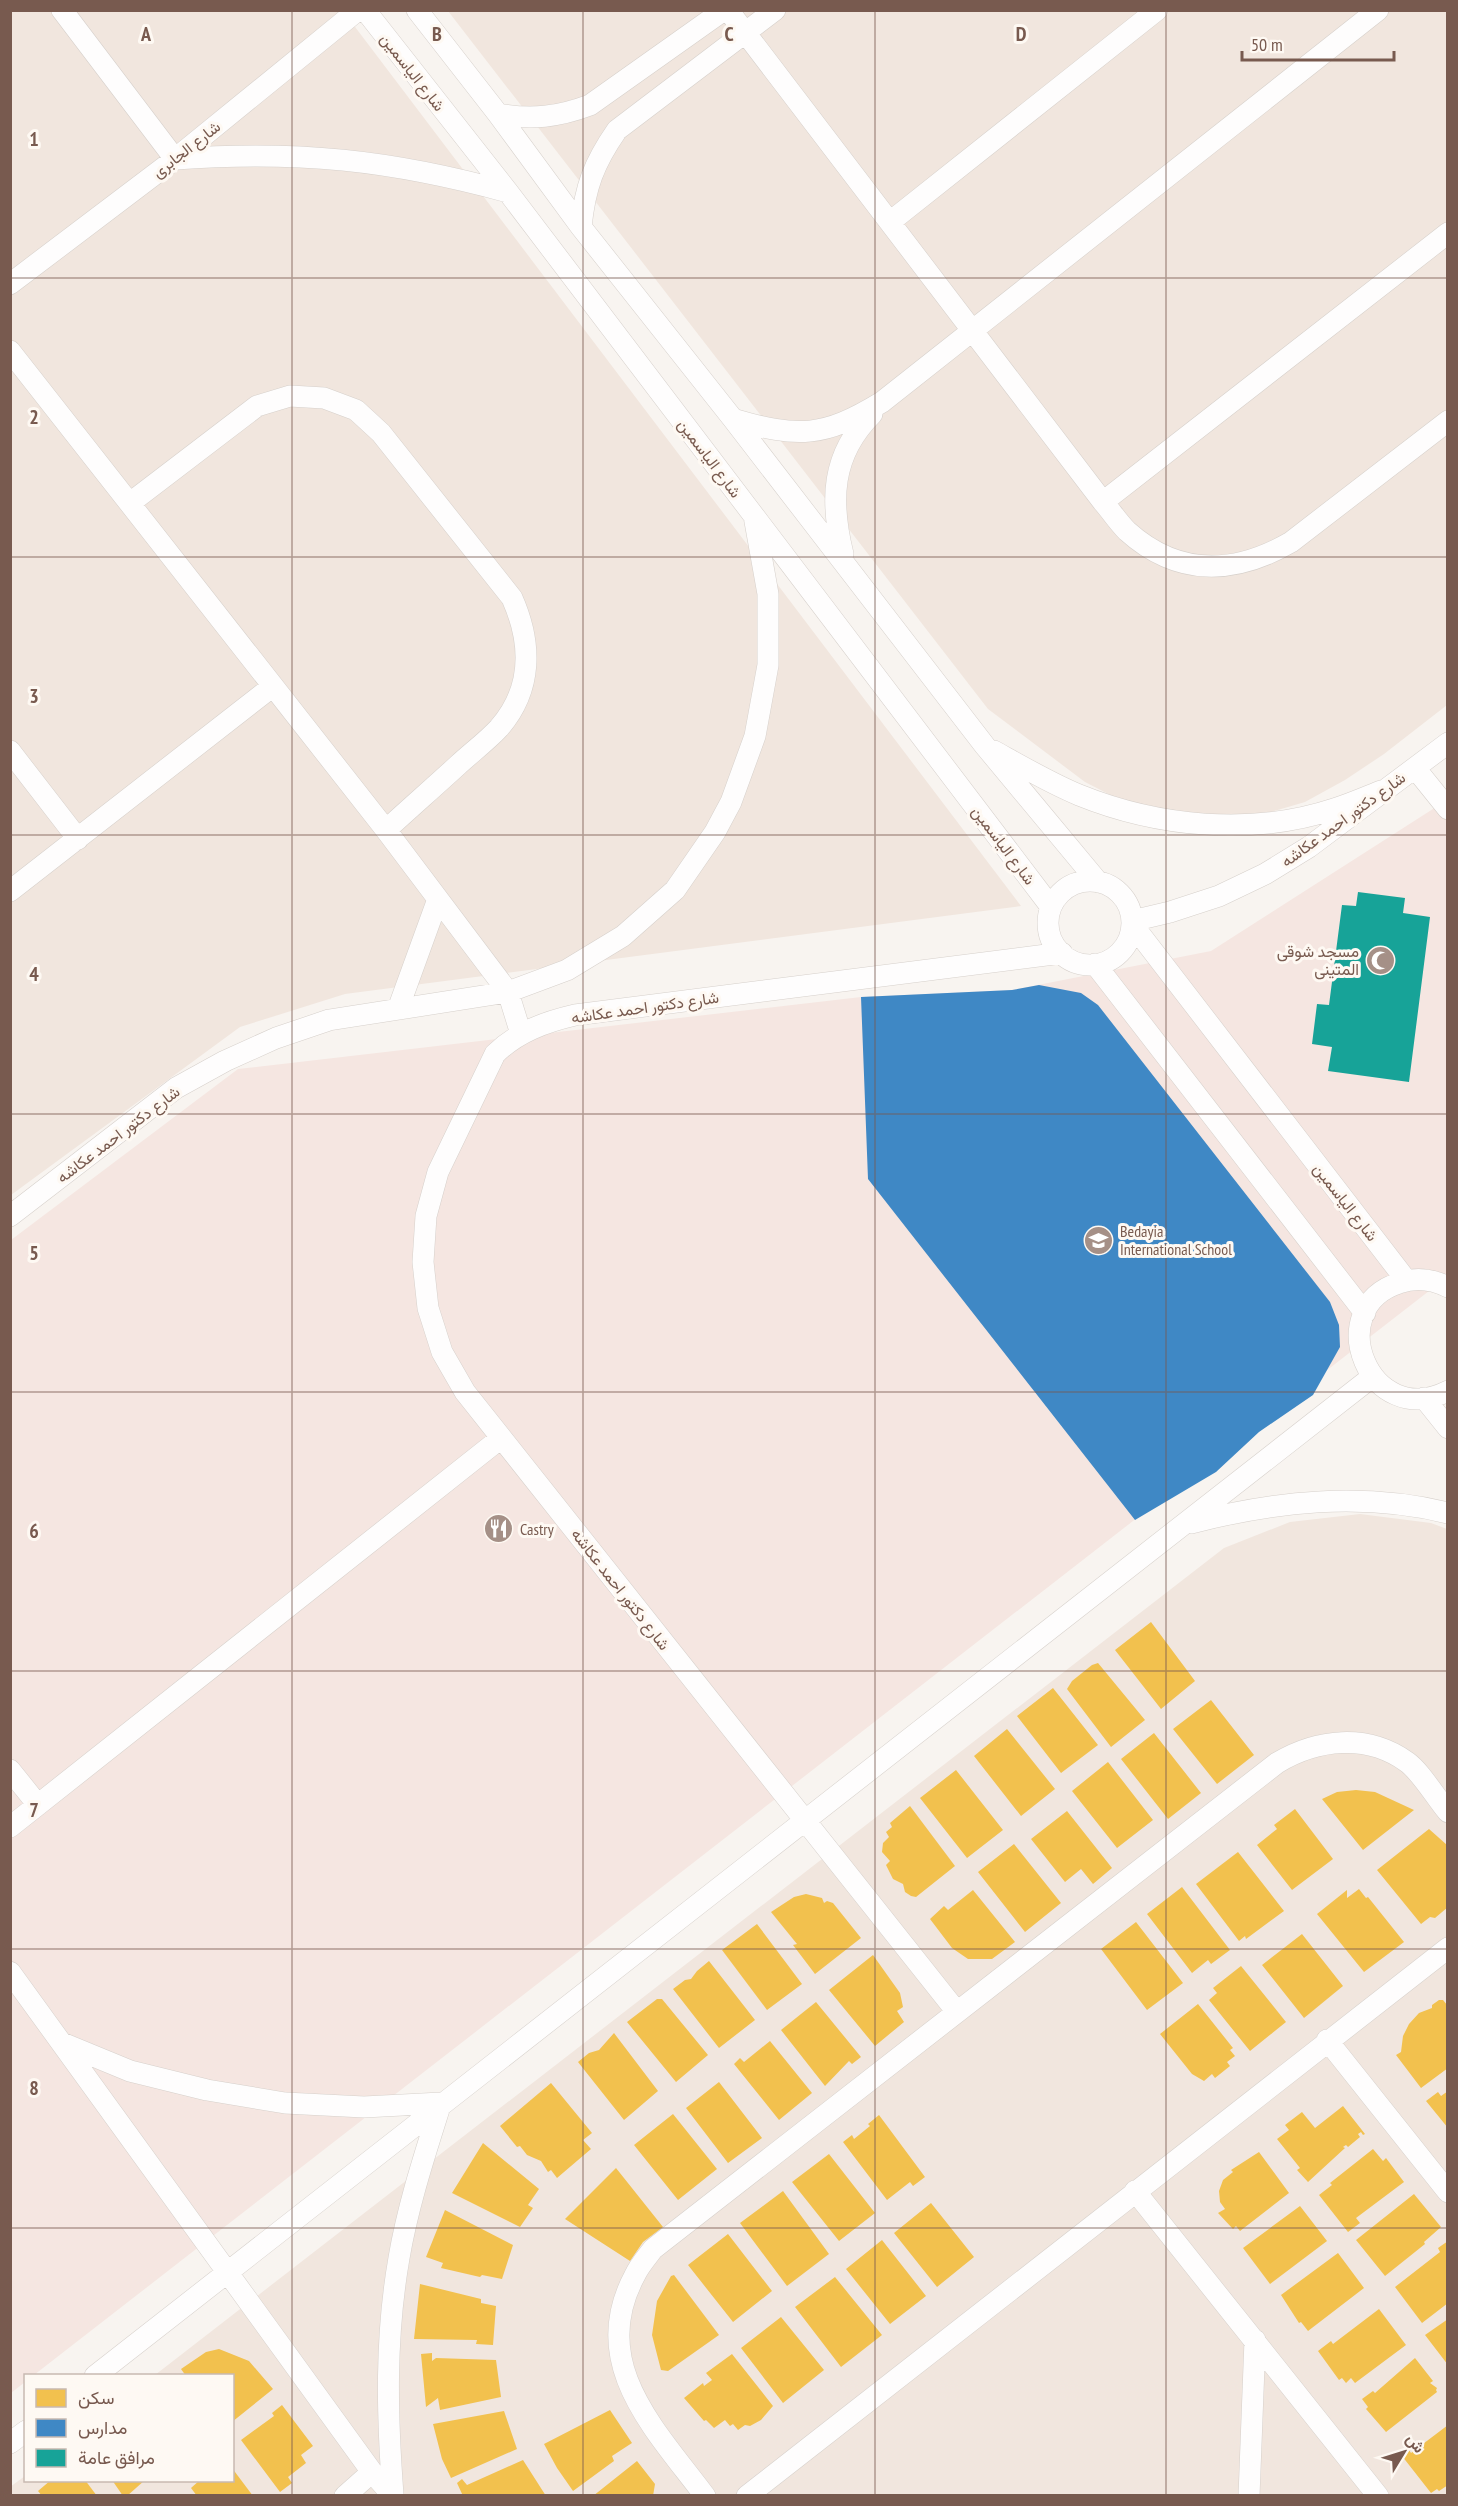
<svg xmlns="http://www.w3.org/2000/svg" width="1458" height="2506" font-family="'PT Sans Narrow',Vazirmatn,sans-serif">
<rect width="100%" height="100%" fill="#f8f4f0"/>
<path fill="#f1e6de" d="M 11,11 L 343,11 L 1021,906 L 345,994 L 240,1027 L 11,1195 Z
M 448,11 L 1447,11 L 1447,705 L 1384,754 L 1345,780 L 1305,802 L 1261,815 L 1216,820 L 1126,803 L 1085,782 L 988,709 Z
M 1360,1514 L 1431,1523 L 1447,1529 L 1447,2495 L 11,2496 L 10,2487 L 25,2476 L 26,2480 L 232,2480 L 232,2376 L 155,2375 L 1224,1548 L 1290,1522 Z"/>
<path fill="#f5e6e1" d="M 1447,800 L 1447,1277 L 34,2375 L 26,2376 L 25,2382 L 11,2393 L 11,1240 L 238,1069 L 861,997 L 1012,990 L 1211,951 Z"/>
<path fill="#f2c14e" d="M 1151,1622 L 1195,1681 L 1161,1709 L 1115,1650 Z
M 1098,1663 L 1145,1720 L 1111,1747 L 1067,1689 L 1072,1681 L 1092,1665 Z
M 1053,1688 L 1098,1745 L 1061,1773 L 1017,1716 Z
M 1211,1700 L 1254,1755 L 1217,1784 L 1173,1729 Z
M 1007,1729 L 1055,1789 L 1021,1816 L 974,1756 Z
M 1154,1733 L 1201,1793 L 1168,1819 L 1121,1759 Z
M 1108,1762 L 1153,1820 L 1117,1848 L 1072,1791 Z
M 956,1770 L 1003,1830 L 967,1858 L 920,1798 Z
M 1356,1790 L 1375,1792 L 1414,1810 L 1363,1850 L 1322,1799 L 1337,1792 Z
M 910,1806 L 955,1866 L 916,1897 L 911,1896 L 905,1892 L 903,1884 L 893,1879 L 886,1865 L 890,1861 L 882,1852 L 883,1843 L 889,1837 L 886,1832 L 892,1827 L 890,1823 Z
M 1295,1809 L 1333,1859 L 1292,1890 L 1257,1845 L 1277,1829 L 1274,1825 Z
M 1067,1811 L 1112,1868 L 1093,1884 L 1081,1869 L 1065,1882 L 1031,1839 Z
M 1429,1829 L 1447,1845 L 1448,1907 L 1435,1918 L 1430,1917 L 1421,1924 L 1377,1870 Z
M 1014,1844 L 1061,1903 L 1025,1932 L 978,1872 Z
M 1238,1852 L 1284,1911 L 1246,1939 L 1245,1936 L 1239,1941 L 1196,1884 Z
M 1182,1887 L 1230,1950 L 1211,1964 L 1208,1960 L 1192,1973 L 1147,1914 Z
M 1359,1889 L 1366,1898 L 1368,1897 L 1404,1942 L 1364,1972 L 1317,1914 L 1347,1890 L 1347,1898 Z
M 973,1890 L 1015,1942 L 992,1959 L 968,1959 L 952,1948 L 930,1919 L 944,1906 L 948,1910 Z
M 806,1894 L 822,1898 L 824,1903 L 827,1901 L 833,1903 L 861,1938 L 815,1974 L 793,1945 L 797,1944 L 771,1912 L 794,1897 Z
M 1136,1922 L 1183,1983 L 1147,2010 L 1101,1949 Z
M 757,1924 L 802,1984 L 767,2010 L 722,1950 Z
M 1302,1934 L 1343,1986 L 1304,2018 L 1262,1965 Z
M 873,1955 L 900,1993 L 903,2007 L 897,2011 L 904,2022 L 875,2046 L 829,1990 Z
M 709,1961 L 755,2020 L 719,2048 L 673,1989 L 685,1980 L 691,1979 L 697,1971 Z
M 1241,1966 L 1286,2022 L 1250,2051 L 1209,2000 L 1217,1993 L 1213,1988 Z
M 657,1999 L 662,1999 L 708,2055 L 676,2082 L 627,2022 Z
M 1439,2000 L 1443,2000 L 1448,2006 L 1448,2068 L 1421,2088 L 1396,2055 L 1401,2052 L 1403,2036 L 1409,2024 L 1419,2013 L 1432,2008 L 1432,2005 Z
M 816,2002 L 861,2057 L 852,2064 L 849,2061 L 825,2086 L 781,2030 Z
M 1198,2004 L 1233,2048 L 1230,2050 L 1235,2056 L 1227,2062 L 1230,2066 L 1215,2078 L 1212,2074 L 1204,2081 L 1192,2074 L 1160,2034 Z
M 614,2033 L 658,2091 L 624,2120 L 578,2062 L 589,2053 L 599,2050 Z
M 770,2041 L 812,2093 L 779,2120 L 734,2064 L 740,2058 L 744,2062 Z
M 719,2082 L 762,2138 L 728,2163 L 686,2108 Z
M 551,2083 L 592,2133 L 583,2140 L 591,2149 L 557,2178 L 551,2170 L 548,2172 L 541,2161 L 527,2155 L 520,2146 L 517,2147 L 500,2126 Z
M 1448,2091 L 1448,2128 L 1426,2101 L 1438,2092 L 1441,2096 Z
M 1343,2106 L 1365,2134 L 1363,2135 L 1361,2132 L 1358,2134 L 1360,2137 L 1348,2147 L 1346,2145 L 1343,2147 L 1345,2148 L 1308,2182 L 1297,2170 L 1300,2168 L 1277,2139 L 1289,2130 L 1285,2125 L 1302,2112 L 1315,2128 Z
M 673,2114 L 717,2169 L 678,2200 L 634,2145 Z
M 879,2115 L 925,2177 L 913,2186 L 910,2182 L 887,2200 L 843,2142 L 852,2135 L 854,2139 L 870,2126 L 868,2124 Z
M 483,2143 L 539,2189 L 528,2205 L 533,2208 L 520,2227 L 452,2193 Z
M 1373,2149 L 1383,2161 L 1386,2158 L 1404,2182 L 1356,2218 L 1360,2223 L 1348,2232 L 1319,2195 L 1332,2185 L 1330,2183 Z
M 1259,2152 L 1289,2193 L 1240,2231 L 1236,2226 L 1233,2229 L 1218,2213 L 1225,2209 L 1220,2202 L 1219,2191 L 1223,2180 L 1233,2172 L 1231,2170 Z
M 829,2154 L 875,2213 L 839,2241 L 792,2182 Z
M 616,2168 L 663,2227 L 643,2242 L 630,2261 L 565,2219 Z
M 783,2191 L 829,2254 L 787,2286 L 740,2223 Z
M 1414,2194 L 1441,2227 L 1424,2242 L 1425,2244 L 1385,2276 L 1356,2240 Z
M 931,2203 L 974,2257 L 937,2287 L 894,2233 Z
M 1300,2206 L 1327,2241 L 1270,2284 L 1243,2248 Z
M 445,2210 L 513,2245 L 502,2279 L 482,2275 L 480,2277 L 441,2268 L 443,2263 L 426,2257 Z
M 728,2234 L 772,2291 L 733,2322 L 688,2265 Z
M 882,2240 L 926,2296 L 890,2324 L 846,2269 Z
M 1448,2241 L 1448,2303 L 1422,2323 L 1395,2287 L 1440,2252 L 1438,2248 Z
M 1338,2253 L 1364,2288 L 1308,2331 L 1301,2322 L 1299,2323 L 1281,2295 Z
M 674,2275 L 719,2335 L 668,2371 L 661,2370 L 652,2335 L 657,2301 L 671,2276 Z
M 835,2277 L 882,2335 L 841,2367 L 795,2307 Z
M 420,2284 L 481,2299 L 481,2303 L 496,2306 L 493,2345 L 476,2344 L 477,2340 L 414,2339 Z
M 1379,2309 L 1406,2345 L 1355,2383 L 1351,2378 L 1346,2383 L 1342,2378 L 1339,2380 L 1318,2351 L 1331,2341 L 1333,2344 Z
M 781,2317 L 824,2370 L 783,2403 L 741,2348 Z
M 1448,2319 L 1448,2365 L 1425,2335 Z
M 219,2349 L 249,2361 L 273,2389 L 232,2422 L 232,2376 L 186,2376 L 181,2369 L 206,2352 Z
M 432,2353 L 432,2361 L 436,2358 L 496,2360 L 501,2397 L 440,2410 L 438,2398 L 426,2407 L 421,2354 Z
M 732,2354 L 773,2406 L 761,2420 L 750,2426 L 745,2425 L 738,2430 L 733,2424 L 730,2426 L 725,2420 L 714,2428 L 706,2420 L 704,2421 L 684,2398 L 703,2383 L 704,2386 L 712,2380 L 706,2373 Z
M 1415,2358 L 1433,2381 L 1430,2383 L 1437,2388 L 1436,2390 L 1437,2392 L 1386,2432 L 1366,2409 L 1368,2407 L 1362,2399 L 1373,2391 L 1375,2393 Z
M 282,2405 L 313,2446 L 301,2455 L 306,2463 L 288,2477 L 292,2483 L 280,2492 L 241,2440 L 274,2416 L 272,2413 Z
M 610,2410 L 632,2443 L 612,2456 L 614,2461 L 573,2491 L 557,2468 L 544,2444 Z
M 504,2411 L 517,2449 L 451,2478 L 442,2459 L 433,2424 Z
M 1448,2425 L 1448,2485 L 1439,2491 L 1437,2489 L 1431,2493 L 1402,2456 L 1409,2450 L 1411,2453 Z
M 523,2460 L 546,2496 L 463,2496 L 457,2483 L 462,2479 L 467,2485 Z
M 637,2461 L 655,2484 L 653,2496 L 593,2496 Z
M 232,2468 L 253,2496 L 197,2496 L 191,2488 L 200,2480 L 232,2480 Z
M 51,2480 L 85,2480 L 97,2496 L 42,2496 L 38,2491 Z
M 112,2480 L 145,2480 L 127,2496 L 123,2496 Z"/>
<path fill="#3f88c5" d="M 1039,985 L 1081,993 L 1098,1005 L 1330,1302 L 1339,1325 L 1340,1347 L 1313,1395 L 1259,1432 L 1216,1472 L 1135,1520 L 868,1179 L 861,997 L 1012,990 Z"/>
<path fill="#17a398" d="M 1358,892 L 1405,898 L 1403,913 L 1430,917 L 1409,1082 L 1328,1071 L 1332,1047 L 1312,1044 L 1317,1004 L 1329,1005 L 1342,905 L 1356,906 Z"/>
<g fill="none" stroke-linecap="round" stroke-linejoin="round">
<defs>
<path id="minor" d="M 62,10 L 175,159 C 296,150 391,160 508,192
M 365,10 L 508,192 L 1051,907
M 417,10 L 498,114 L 581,227 L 733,419 L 985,746 L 1098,882
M 728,10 L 1103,502 C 1111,511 1118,522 1127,531 C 1178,577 1234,575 1291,542 L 1448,421
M 498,114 C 532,120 558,117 590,105 L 724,10
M 890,222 L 1157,10
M 581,227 C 585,187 594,163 617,130 L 775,10
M 10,284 L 175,159 L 358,10
M 10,351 L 386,830 L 508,992 L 521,1034
M 733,419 C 798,438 823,438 882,402 L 1378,10
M 1103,502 L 1448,233
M 130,503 L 257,406 L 290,396 L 324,398 L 356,410 L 381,433 L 512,598 C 532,643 533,689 499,728 C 487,741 471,753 458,765 C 434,787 410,808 386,830
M 843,554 C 830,501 831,455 872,414
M 10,751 L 78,839
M 994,751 C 1021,766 1050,783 1079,795 C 1158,827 1252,836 1334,809 C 1350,804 1366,797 1381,791
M 1415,768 L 1448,809
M1048 923a42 42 0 1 1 84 0a42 42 0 1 1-84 0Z
M 10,891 L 273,686
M 1132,921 L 1170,912 L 1219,896 L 1265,874 L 1309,847 L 1448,743
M 1132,924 L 1406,1280
M 1095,964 L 1365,1313
M 398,1009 L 438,899
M 10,1216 L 176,1088 L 225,1061 L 276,1038 L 329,1020 L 508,992 L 567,970 L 623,936 L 675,890 L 715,832 L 731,802 L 755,736 L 768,665 L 768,594 L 754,516
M 1448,1287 C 1432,1279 1415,1277 1399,1283 C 1321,1308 1369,1431 1448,1391
M 1424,1398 L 1448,1428
M 1191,1523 C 1276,1501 1362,1492 1448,1513
M 10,1770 L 38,1805
M 10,1827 L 501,1438
M 10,1972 L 372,2472 L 393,2496
M 957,2012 L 465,1392 L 442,1352 L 428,1308 L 423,1262 L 426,1216 L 438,1172 L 495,1054 C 517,1032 545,1022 575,1015 L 1062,953
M 1327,2040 L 1448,2192
M 62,2043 L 130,2071 L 207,2090 L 285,2103 L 364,2107 L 441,2103 C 425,2154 408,2205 399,2258 C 385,2338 387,2415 393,2495
M 1135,2191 L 1378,2496
M 95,2376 L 1372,1377
M 10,2443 L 26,2431
M 345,2496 L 372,2472
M 705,2496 C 655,2429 587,2363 635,2275 C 639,2266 647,2257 653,2249 L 1277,1763 C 1317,1739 1367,1733 1407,1762 C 1421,1772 1436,1798 1448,1812
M 747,2496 L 1448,1948
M 1249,2496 L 1255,2340"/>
</defs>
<use href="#minor" stroke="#d6d0cb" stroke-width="22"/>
<use href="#minor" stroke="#fefdfd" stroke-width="21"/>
</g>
<path fill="none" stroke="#785a4f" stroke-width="1.5" stroke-opacity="0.55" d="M 292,10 L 292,2496M 583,10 L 583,2496M 875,10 L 875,2496M 1166,10 L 1166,2496M 10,278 L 1448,278M 10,557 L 1448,557M 10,835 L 1448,835M 10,1114 L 1448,1114M 10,1392 L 1448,1392M 10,1671 L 1448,1671M 10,1949 L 1448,1949M 10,2228 L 1448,2228"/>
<defs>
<symbol id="mosque-disc" viewBox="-11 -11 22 22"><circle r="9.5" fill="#a59087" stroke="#fef9f3"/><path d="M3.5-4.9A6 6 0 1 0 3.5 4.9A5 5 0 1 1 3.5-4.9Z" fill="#fff"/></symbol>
<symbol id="school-disc" viewBox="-11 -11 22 22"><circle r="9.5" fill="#a59087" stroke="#fef9f3"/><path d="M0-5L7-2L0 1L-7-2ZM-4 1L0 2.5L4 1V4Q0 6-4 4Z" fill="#fff"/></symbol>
<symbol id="restaurant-disc" viewBox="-11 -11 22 22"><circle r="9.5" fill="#a59087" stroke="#fef9f3"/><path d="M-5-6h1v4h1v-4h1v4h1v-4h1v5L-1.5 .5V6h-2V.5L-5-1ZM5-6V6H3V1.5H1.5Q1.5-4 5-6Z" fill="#fff"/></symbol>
</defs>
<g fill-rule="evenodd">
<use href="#mosque-disc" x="1364" y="944" width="33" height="33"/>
<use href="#school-disc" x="1082" y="1224" width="33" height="33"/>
<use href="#restaurant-disc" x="482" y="1512" width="33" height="33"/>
</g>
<g text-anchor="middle" stroke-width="6" stroke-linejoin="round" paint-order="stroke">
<g font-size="16" fill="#785a4f" stroke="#fef9f3">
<text transform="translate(413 72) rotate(52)" y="6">شارع الياسمين</text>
<text transform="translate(186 149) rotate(-38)" y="6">شارع الجابرى</text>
<text transform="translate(710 458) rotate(53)" y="6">شارع الياسمين</text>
<text transform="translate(1343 819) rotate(-36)" y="6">شارع دكتور احمد عكاشه</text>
<text transform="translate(1004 845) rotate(53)" y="6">شارع الياسمين</text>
<text transform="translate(645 1007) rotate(-8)" y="6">شارع دكتور احمد عكاشه</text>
<text transform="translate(118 1134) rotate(-37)" y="6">شارع دكتور احمد عكاشه</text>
<text transform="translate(1346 1202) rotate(52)" y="6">شارع الياسمين</text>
<text transform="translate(621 1589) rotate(52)" y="6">شارع دكتور احمد عكاشه</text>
</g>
<g font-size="16" fill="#785a4f" stroke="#fef9f3" text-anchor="start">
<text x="1359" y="957" text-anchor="end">مسجد شوقى<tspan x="1359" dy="18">المتينى</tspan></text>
<text x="1120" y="1237">Bedayia<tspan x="1120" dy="18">International School</tspan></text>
<text x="520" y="1535">Castry</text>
</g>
</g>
<g font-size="20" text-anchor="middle" font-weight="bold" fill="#785a4f" stroke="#fef9f3" stroke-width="6" stroke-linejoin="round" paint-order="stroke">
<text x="146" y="41">A</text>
<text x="437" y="41">B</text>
<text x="729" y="41">C</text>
<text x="1021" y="41">D</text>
<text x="34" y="146">1</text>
<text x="34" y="424">2</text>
<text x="34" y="703">3</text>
<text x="34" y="981">4</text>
<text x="34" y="1260">5</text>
<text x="34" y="1538">6</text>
<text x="34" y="1817">7</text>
<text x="34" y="2095">8</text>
</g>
<rect width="1458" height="2506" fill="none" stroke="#785a4f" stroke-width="24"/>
<rect x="24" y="2374" width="210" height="108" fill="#fef9f3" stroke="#c8b9b1" stroke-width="1.5"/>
<rect x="36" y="2389" width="30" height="18" fill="#f2c14e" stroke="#c8b9b1" stroke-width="1.5"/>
<text x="78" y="2404" font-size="18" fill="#785a4f">سكن</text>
<rect x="36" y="2419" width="30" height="18" fill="#3f88c5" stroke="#c8b9b1" stroke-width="1.5"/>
<text x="78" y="2434" font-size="18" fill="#785a4f">مدارس</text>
<rect x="36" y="2449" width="30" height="18" fill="#17a398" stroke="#c8b9b1" stroke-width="1.5"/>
<text x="78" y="2464" font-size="18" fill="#785a4f">مرافق عامة</text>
<g transform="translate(1404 2452) rotate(52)" stroke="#fef9f3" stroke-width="4.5" paint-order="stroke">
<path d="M0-4.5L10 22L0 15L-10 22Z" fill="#785a4f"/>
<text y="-9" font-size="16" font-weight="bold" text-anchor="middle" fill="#785a4f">ش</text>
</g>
<path d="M1242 51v9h152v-9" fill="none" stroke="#785a4f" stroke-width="3"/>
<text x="1251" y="51" font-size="18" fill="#785a4f" stroke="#fef9f3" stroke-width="4.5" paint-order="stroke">50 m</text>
</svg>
